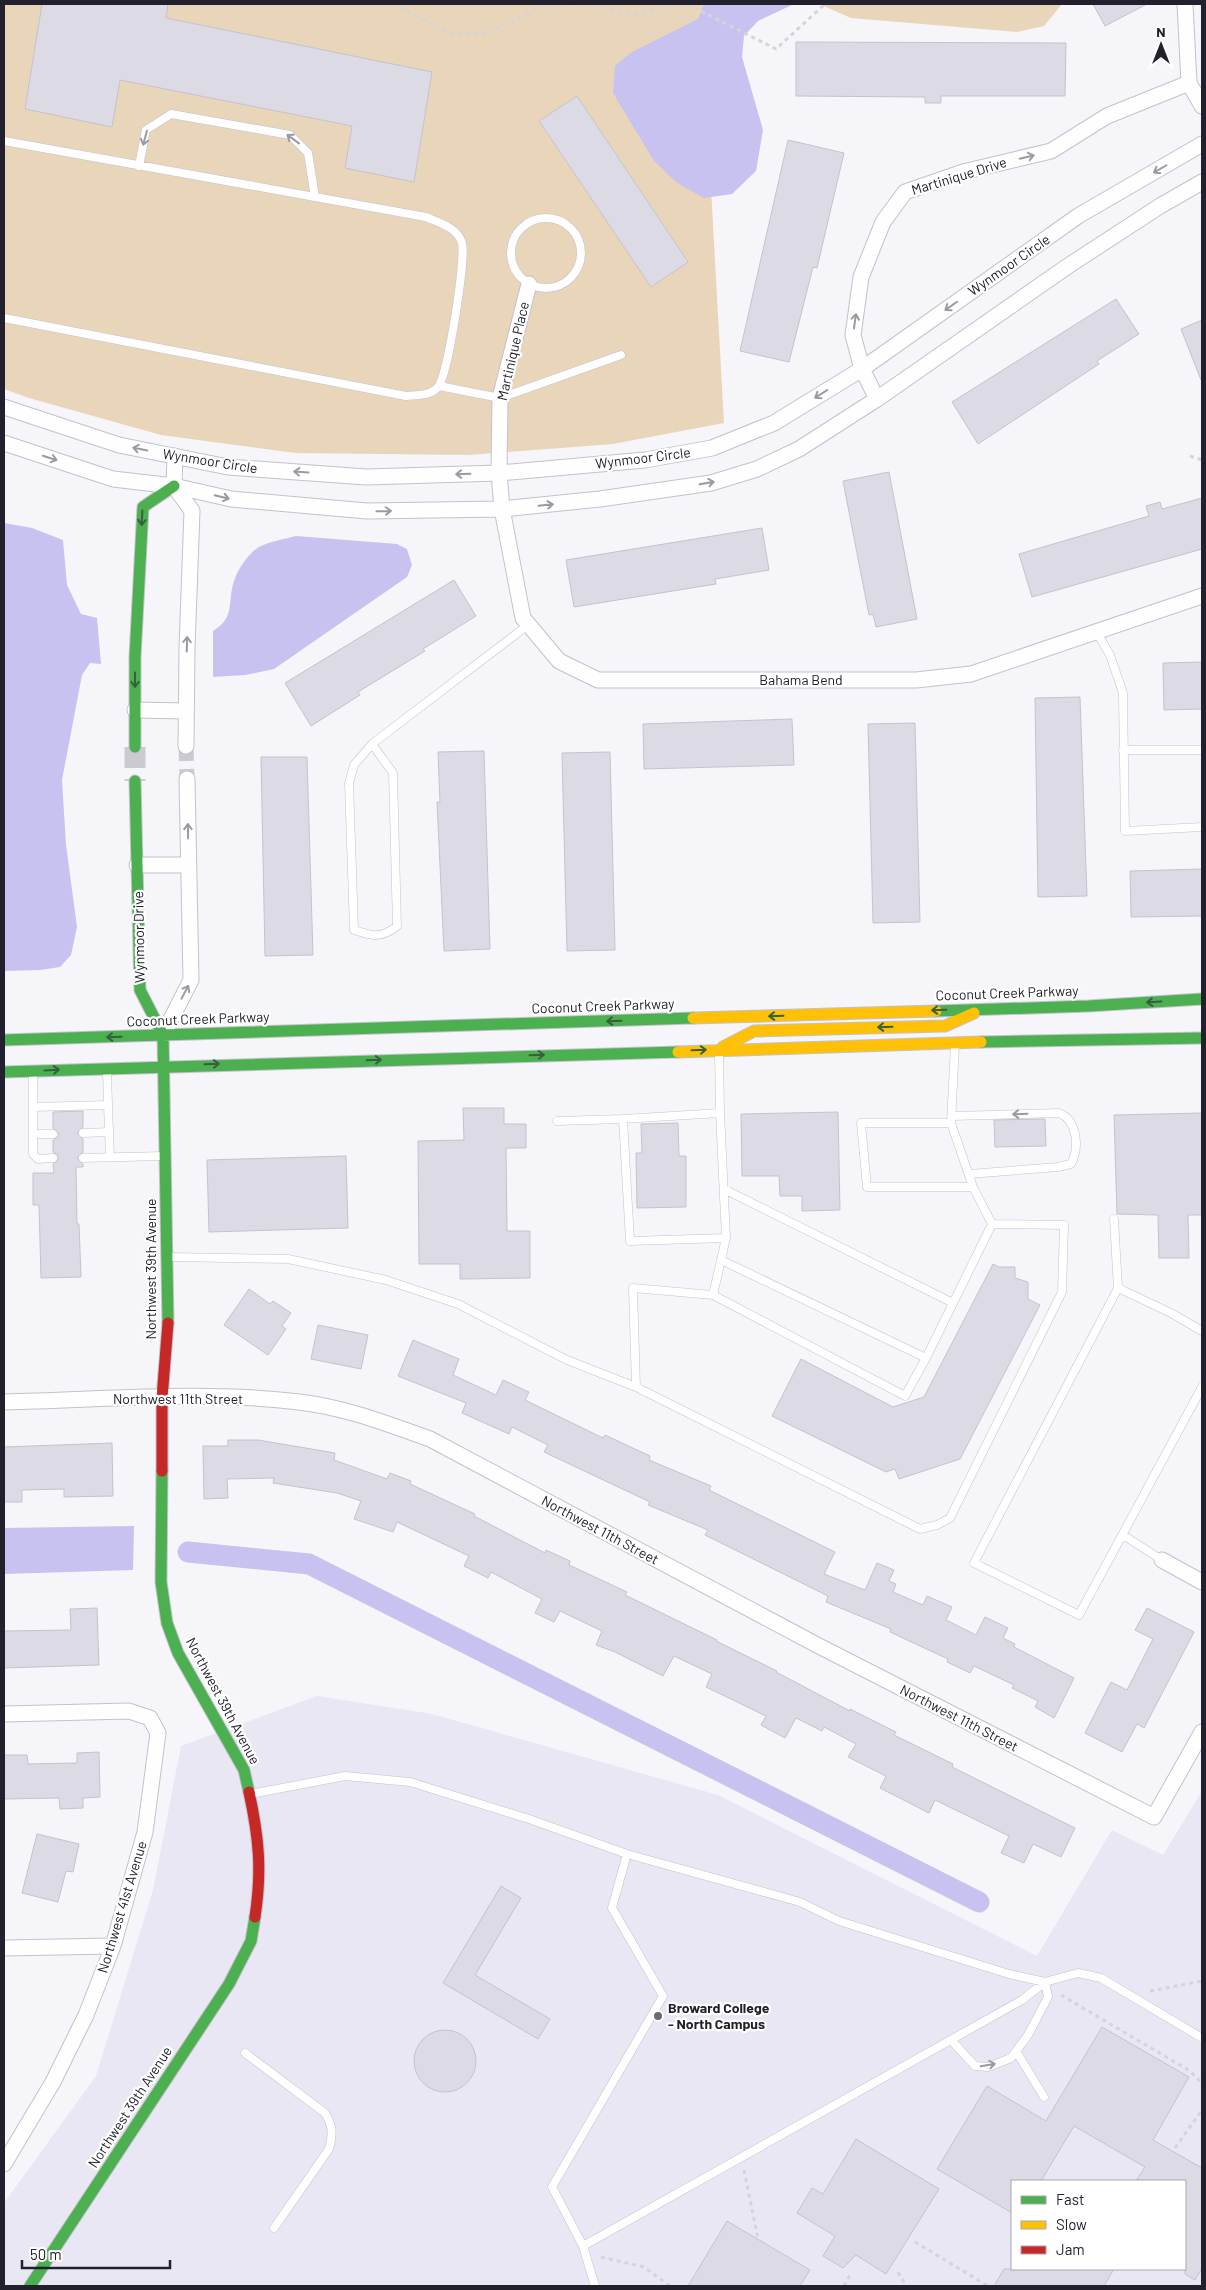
<svg xmlns="http://www.w3.org/2000/svg" width="1206" height="2290" font-family="Barlow,sans-serif">
<rect width="100%" height="100%" fill="#f5f5fa"/>
<path fill="#e8e7f3" fill-rule="evenodd" d="M 317,1696 L 432,1714 L 718,1795 L 1037,1956 L 1112,1830 L 1163,1855 L 1202,1791 L 1202,2286 L 4,2286 L 4,2203 L 96,2076 L 153,1890 L 181,1746 ZM 1012,2181 L 1185,2181 L 1185,2269 L 1012,2269 Z"/>
<path fill="#e9d5ba" d="M 4,4 L 766,4 L 758,5 L 706,98 L 724,423 L 613,444 L 469,455 L 296,453 L 161,435 L 29,398 L 4,389 Z
M 819,4 L 1062,4 L 1044,26 L 1017,32 L 851,18 Z"/>
<path fill="#c7c2ef" d="M 704,4 L 794,4 L 758,21 L 744,36 L 742,57 L 763,130 L 756,171 L 732,194 L 704,198 L 677,183 L 654,161 L 613,93 L 615,66 L 632,52 L 698,19 Z
M 4,523 L 32,528 L 63,540 L 67,585 L 81,614 L 97,618 L 101,664 L 90,663 L 82,675 L 62,780 L 66,845 L 77,927 L 71,955 L 60,967 L 40,970 L 4,971 Z
M 296,536 L 397,544 L 407,549 L 412,565 L 407,577 L 274,669 L 245,675 L 213,677 L 213,631 C 236,617 227,602 234,581 C 238,569 248,554 259,547 C 270,541 285,539 296,536 Z
M 134,1526 L 133,1570 L 4,1574 L 4,1528 Z"/>
<g fill="none" stroke-linecap="round" stroke-linejoin="round">
<path stroke="#c7c2ef" stroke-width="21" d="M 188,1552 L 309,1564 L 979,1902"/>
</g>
<path fill="#dcdbe5" stroke="#c4c3cc" d="M 42,4 L 168,4 L 166,18 L 432,72 L 414,182 L 345,168 L 352,126 L 120,80 L 112,127 L 25,109 Z
M 1093,4 L 1147,4 L 1105,26 Z
M 796,42 L 1066,43 L 1065,96 L 941,96 L 941,103 L 925,103 L 925,97 L 796,96 Z
M 577,96 L 688,262 L 651,287 L 539,121 Z
M 788,140 L 844,153 L 817,268 L 813,267 L 789,362 L 740,351 Z
M 1116,299 L 1139,334 L 1097,361 L 1099,364 L 978,444 L 952,402 Z
M 1202,320 L 1202,380 L 1201,380 L 1181,329 Z
M 889,472 L 917,619 L 876,627 L 873,614 L 869,615 L 843,481 Z
M 1202,498 L 1202,549 L 1032,597 L 1019,554 L 1149,516 L 1146,506 L 1160,502 L 1162,509 Z
M 762,528 L 769,570 L 715,579 L 716,584 L 574,607 L 566,560 Z
M 454,580 L 476,616 L 423,649 L 425,651 L 358,692 L 360,695 L 311,726 L 285,683 Z
M 1202,662 L 1202,709 L 1164,710 L 1163,663 Z
M 1080,697 L 1087,896 L 1038,897 L 1035,698 Z
M 792,719 L 794,765 L 644,769 L 643,724 Z
M 915,723 L 920,922 L 873,923 L 868,724 Z
M 484,751 L 490,949 L 444,951 L 437,802 L 440,802 L 438,752 Z
M 610,752 L 615,950 L 567,951 L 562,753 Z
M 261,757 L 307,757 L 313,955 L 265,956 Z
M 1202,869 L 1202,916 L 1131,917 L 1130,871 Z
M 463,1108 L 504,1108 L 504,1124 L 526,1124 L 526,1148 L 506,1148 L 507,1231 L 530,1231 L 530,1278 L 460,1279 L 460,1264 L 419,1264 L 418,1141 L 464,1140 Z
M 83,1111 L 83,1127 L 77,1133 L 83,1139 L 83,1152 L 77,1158 L 83,1164 L 83,1167 L 76,1167 L 77,1224 L 79,1224 L 81,1277 L 41,1278 L 39,1205 L 33,1205 L 33,1173 L 54,1173 L 53,1164 L 58,1160 L 58,1155 L 53,1152 L 53,1140 L 58,1137 L 59,1134 L 53,1128 L 53,1112 Z
M 838,1112 L 840,1210 L 802,1211 L 802,1196 L 780,1196 L 779,1176 L 742,1176 L 741,1114 Z
M 1202,1113 L 1202,1215 L 1188,1215 L 1189,1258 L 1159,1258 L 1158,1215 L 1117,1214 L 1114,1115 Z
M 1045,1119 L 1046,1146 L 995,1147 L 994,1120 Z
M 678,1123 L 679,1156 L 686,1156 L 686,1207 L 637,1208 L 636,1153 L 642,1153 L 641,1124 Z
M 346,1156 L 348,1228 L 209,1232 L 207,1160 Z
M 993,1264 L 999,1267 L 1015,1267 L 1015,1278 L 1028,1282 L 1028,1299 L 1040,1305 L 960,1459 L 899,1479 L 895,1469 L 886,1472 L 772,1416 L 801,1359 L 893,1407 L 924,1397 Z
M 249,1289 L 270,1304 L 273,1301 L 291,1313 L 282,1326 L 286,1329 L 268,1355 L 224,1325 Z
M 318,1325 L 368,1335 L 361,1369 L 311,1359 Z
M 413,1340 L 459,1359 L 453,1375 L 496,1395 L 503,1380 L 529,1392 L 525,1400 L 603,1438 L 605,1435 L 650,1456 L 649,1460 L 711,1486 L 709,1490 L 835,1552 L 824,1574 L 865,1590 L 877,1563 L 894,1570 L 889,1581 L 896,1584 L 893,1592 L 923,1605 L 927,1596 L 952,1607 L 946,1620 L 976,1635 L 985,1617 L 1008,1628 L 1003,1638 L 1015,1644 L 1014,1647 L 1074,1678 L 1054,1718 L 1035,1707 L 1038,1701 L 1012,1688 L 1014,1685 L 974,1666 L 970,1673 L 947,1662 L 948,1659 L 890,1632 L 891,1629 L 826,1602 L 828,1596 L 705,1535 L 708,1530 L 648,1505 L 650,1502 L 544,1452 L 548,1445 L 512,1427 L 509,1434 L 462,1413 L 466,1403 L 398,1376 Z
M 228,1440 L 258,1440 L 335,1453 L 334,1460 L 387,1479 L 390,1473 L 411,1481 L 410,1484 L 475,1514 L 474,1516 L 545,1553 L 546,1550 L 570,1561 L 569,1565 L 627,1592 L 625,1595 L 717,1640 L 716,1641 L 777,1671 L 776,1672 L 850,1711 L 850,1709 L 896,1732 L 894,1735 L 953,1764 L 952,1767 L 1075,1828 L 1061,1857 L 1033,1844 L 1024,1863 L 1001,1853 L 1009,1836 L 935,1800 L 929,1813 L 880,1788 L 886,1776 L 848,1757 L 856,1744 L 824,1727 L 822,1731 L 796,1718 L 785,1738 L 761,1725 L 766,1716 L 706,1687 L 712,1674 L 674,1656 L 663,1676 L 615,1652 L 596,1645 L 602,1631 L 560,1611 L 554,1622 L 535,1613 L 542,1599 L 491,1572 L 488,1578 L 464,1566 L 469,1556 L 397,1522 L 393,1532 L 354,1519 L 361,1501 L 337,1493 L 273,1483 L 274,1478 L 227,1479 L 228,1498 L 204,1499 L 203,1446 L 228,1446 Z
M 112,1443 L 113,1496 L 64,1497 L 64,1489 L 22,1490 L 22,1502 L 4,1502 L 4,1447 Z
M 97,1608 L 99,1665 L 4,1668 L 4,1631 L 71,1630 L 70,1609 Z
M 1147,1608 L 1194,1632 L 1144,1728 L 1137,1724 L 1122,1752 L 1085,1733 L 1111,1682 L 1127,1690 L 1153,1639 L 1135,1630 Z
M 99,1752 L 100,1797 L 83,1798 L 83,1808 L 60,1809 L 59,1798 L 4,1799 L 4,1755 L 27,1755 L 28,1764 L 77,1763 L 77,1753 Z
M 37,1834 L 79,1844 L 73,1872 L 66,1871 L 58,1902 L 22,1893 Z
M 501,1886 L 521,1898 L 475,1975 L 550,2019 L 538,2039 L 443,1983 Z
M 1102,2027 L 1189,2077 L 1153,2140 L 1202,2168 L 1202,2268 L 1195,2280 L 1185,2274 L 1185,2181 L 1136,2181 L 1145,2167 L 1074,2126 L 1041,2181 L 1012,2181 L 1012,2213 L 937,2169 L 987,2086 L 1046,2121 Z
M414 2061a31 31 0 1 1 62 0a31 31 0 1 1-62 0Z
M 856,2139 L 939,2189 L 886,2274 L 856,2255 L 843,2268 L 823,2256 L 835,2236 L 797,2213 L 812,2188 L 823,2194 Z
M 727,2221 L 810,2270 L 800,2286 L 688,2286 Z
M 1004,2269 L 1114,2269 L 1104,2286 L 994,2286 Z"/>
<g fill="none" stroke-linecap="round" stroke-linejoin="round">
<path stroke="#cbcad1" stroke-width="15" stroke-dasharray="15 8" stroke-linecap="butt" d="M 186,746 L 187,779"/>
<path stroke="#cbcad1" stroke-width="21" stroke-dasharray="21 11" stroke-linecap="butt" d="M 135,747 L 135,781"/>
<defs>
<path id="lane" d="M 4,141 L 426,217 C 439,223 457,227 462,243 C 466,258 448,376 438,387 C 430,396 418,395 406,396 L 4,318
M 139,166 L 146,130 L 171,114 L 290,135 L 308,153 L 315,197
M511 253a35 35 0 1 1 70 0a35 35 0 1 1-70 0Z
M 439,386 L 500,398 L 621,355
M 1096,631 L 1110,655 L 1123,693 L 1125,831 L 1202,827
M 372,744 L 393,773 L 397,926 C 381,939 372,936 354,930 L 349,783 L 354,765 L 372,744 L 528,625
M 1123,750 L 1202,750
M 719,1053 L 720,1113 L 726,1238 L 721,1260
M 33,1073 L 33,1154 L 38,1159 L 53,1158
M 108,1105 L 110,1157
M 34,1107 L 108,1105 L 107,1071
M 720,1113 L 623,1119 L 630,1241 L 726,1238
M 952,1116 L 1059,1113 C 1077,1120 1080,1147 1071,1164 L 1058,1167 L 969,1174
M 557,1121 L 623,1119
M 951,1123 L 861,1123 L 867,1187 L 973,1187
M 83,1133 L 109,1132
M 34,1134 L 53,1134
M 83,1158 L 163,1156
M 724,1189 L 953,1303
M 1114,1219 L 1118,1288
M 170,1257 L 288,1259 L 386,1280 L 458,1304 L 567,1360 L 636,1387
M 713,1295 L 633,1288 L 636,1387 L 920,1529 L 937,1525 L 950,1518 L 1062,1292 L 1064,1225 L 992,1224
M 1202,1331 L 1171,1313 L 1118,1288 L 974,1563 L 1079,1615 L 1202,1387
M 926,1358 L 905,1396 L 713,1295 L 721,1260 L 926,1358 L 992,1224 L 973,1187 L 951,1123 L 955,1045
M 1123,1535 L 1162,1560
M 251,1794 L 345,1776 L 410,1782 L 529,1819 L 627,1854 L 800,1902 L 839,1921 L 1009,1974 L 1045,1982 L 1078,1973 L 1101,1978 L 1202,2038
M 1016,2051 L 1044,2097
M 245,2053 L 325,2113 C 333,2126 333,2134 329,2149 L 274,2228
M 583,2246 L 1022,2000 L 1045,1982 L 1048,1997 L 1028,2035 L 1011,2058 L 988,2067 L 975,2066 L 951,2040
M 595,2286 L 583,2246 L 552,2187 L 663,1996 L 612,1908 L 627,1854"/>
<path id="street" d="M 1185,4 L 1189,83 L 1202,106
M 529,284 L 500,398 L 499,473 L 502,509 L 523,618 L 559,661 L 598,680 L 916,680 L 971,674 L 1202,596
M 877,399 L 862,369 L 853,335 L 861,277 L 883,222 L 905,192 L 963,172 L 1051,151 L 1107,116 L 1189,83
M 4,407 L 119,445 L 228,467 L 366,477 L 499,473 L 645,460 L 712,448 L 774,423 L 862,369 L 1078,216 L 1202,144
M 4,443 L 113,479 L 174,486 L 231,499 L 367,511 L 502,509 L 600,499 L 711,483 L 757,469 L 799,449 L 877,399 L 1068,266 L 1160,206 L 1202,182
M 175,456 L 174,486 L 192,511 L 187,648 L 186,746
M 135,710 L 186,711
M 137,865 L 189,865
M 163,1035 L 191,980 L 187,779
M 4,1402 C 102,1400 201,1390 299,1402 C 344,1407 388,1424 430,1439 L 817,1645 L 1154,1817 L 1202,1732
M 1162,1560 L 1202,1582
M 4,1714 L 129,1711 L 150,1718 L 158,1733 L 145,1832 L 113,1946 L 86,2015 L 53,2082 L 4,2164
M 4,1948 L 113,1946"/>
<path id="fast" d="M 135,747 L 135,657 L 143,507 L 174,486
M 135,781 L 140,990 L 163,1035 L 168,1323
M 936,1011 L 1089,1006 L 1202,999
M 4,1040 L 693,1018
M 981,1042 L 1202,1038
M 4,1072 L 678,1052
M 162,1471 L 161,1582 L 167,1623 L 178,1653 L 244,1770 L 249,1792
M 30,2286 L 229,1984 L 251,1941 L 255,1917"/>
<path id="slow" d="M 693,1018 L 936,1011
M 723,1047 L 754,1031 L 945,1026 L 974,1013
M 678,1052 L 981,1042"/>
<path id="jam" d="M 162,1471 L 162,1398 L 168,1323
M 249,1792 C 259,1838 262,1871 255,1917"/>
</defs>
<use href="#lane" stroke="#c2c2cb" stroke-width="9"/>
<use href="#street" stroke="#c2c2cb" stroke-width="17"/>
<use href="#fast" stroke="#c2c2cb" stroke-width="13"/>
<use href="#slow" stroke="#c2c2cb" stroke-width="13"/>
<use href="#jam" stroke="#c2c2cb" stroke-width="13"/>
<path stroke="#d5d5d7" stroke-width="3" stroke-dasharray="4 4" stroke-linecap="butt" d="M 393,4 L 451,34 L 486,34 L 543,6 L 584,4
M 587,4 L 634,14 L 672,4
M 687,4 L 776,49 L 825,4
M 1190,456 L 1202,460
M 1150,1991 L 1202,1981
M 1061,1995 L 1190,2071 L 1202,2083
M 1175,2148 L 1202,2110
M 1202,2168 L 1202,2167
M 744,2170 L 758,2239
M 915,2242 L 988,2286
M 601,2257 L 644,2267 L 670,2286
M 898,2272 L 906,2286
M 844,2286 L 851,2273"/>
<use href="#lane" stroke="#fefefe" stroke-width="8"/>
<use href="#street" stroke="#fefefe" stroke-width="15"/>
<use href="#fast" stroke="#4caf50" stroke-width="11"/>
<use href="#slow" stroke="#ffc107" stroke-width="11"/>
<use href="#jam" stroke="#c62828" stroke-width="11"/>
</g>
<defs><path id="oneway-shaft" d="M-6 0H5M1.5-3L5.5 0L1.5 3" fill="none" stroke-width="1.6" stroke-linecap="round" stroke-linejoin="round" transform="scale(1.25)"/></defs>
<g stroke="#9b9aa0">
<use href="#oneway-shaft" transform="translate(145 138) rotate(105)"/>
<use href="#oneway-shaft" transform="translate(293 139) rotate(-144)"/>
<use href="#oneway-shaft" transform="translate(1027 157) rotate(-14)"/>
<use href="#oneway-shaft" transform="translate(1160 169) rotate(150)"/>
<use href="#oneway-shaft" transform="translate(951 306) rotate(145)"/>
<use href="#oneway-shaft" transform="translate(855 321) rotate(-82)"/>
<use href="#oneway-shaft" transform="translate(821 394) rotate(148)"/>
<use href="#oneway-shaft" transform="translate(140 449) rotate(-169)"/>
<use href="#oneway-shaft" transform="translate(50 458) rotate(18)"/>
<use href="#oneway-shaft" transform="translate(301 472) rotate(-176)"/>
<use href="#oneway-shaft" transform="translate(463 474) rotate(178)"/>
<use href="#oneway-shaft" transform="translate(707 483) rotate(-10)"/>
<use href="#oneway-shaft" transform="translate(222 497) rotate(13)"/>
<use href="#oneway-shaft" transform="translate(546 505) rotate(-6)"/>
<use href="#oneway-shaft" transform="translate(384 511) rotate(-1)"/>
<use href="#oneway-shaft" transform="translate(187 644) rotate(-88)"/>
<use href="#oneway-shaft" transform="translate(188 831) rotate(-91)"/>
<use href="#oneway-shaft" transform="translate(185 992) rotate(-62)"/>
<use href="#oneway-shaft" transform="translate(1020 1114) rotate(178)"/>
<use href="#oneway-shaft" transform="translate(988 2065) rotate(-10)"/>
</g>
<g stroke="#35603d">
<use href="#oneway-shaft" transform="translate(142 518) rotate(93)"/>
<use href="#oneway-shaft" transform="translate(135 680) rotate(90)"/>
<use href="#oneway-shaft" transform="translate(1154 1002) rotate(177)"/>
<use href="#oneway-shaft" transform="translate(939 1010) rotate(178)"/>
<use href="#oneway-shaft" transform="translate(776 1016) rotate(178)"/>
<use href="#oneway-shaft" transform="translate(614 1021) rotate(178)"/>
<use href="#oneway-shaft" transform="translate(885 1027) rotate(178)"/>
<use href="#oneway-shaft" transform="translate(114 1037) rotate(178)"/>
<use href="#oneway-shaft" transform="translate(699 1050) rotate(-2)"/>
<use href="#oneway-shaft" transform="translate(537 1055) rotate(-2)"/>
<use href="#oneway-shaft" transform="translate(374 1060) rotate(-2)"/>
<use href="#oneway-shaft" transform="translate(212 1064) rotate(-2)"/>
<use href="#oneway-shaft" transform="translate(52 1070) rotate(-3)"/>
</g>
<circle fill="#6c6b75" stroke="#fff" stroke-width="2" cx="658" cy="2016" r="5"/>
<g text-anchor="middle" stroke-width="4.5" stroke-linejoin="round" paint-order="stroke">
<g font-size="14" fill="#22202d" stroke="#fff">
<text transform="translate(959 176) rotate(-17)" y="5">Martinique Drive</text>
<text transform="translate(1009 265) rotate(-35)" y="5">Wynmoor Circle</text>
<text transform="translate(513 351) rotate(-77)" y="5">Martinique Place</text>
<text transform="translate(643 458) rotate(-7)" y="5">Wynmoor Circle</text>
<text transform="translate(210 461) rotate(9)" y="5">Wynmoor Circle</text>
<text x="801" y="685">Bahama Bend</text>
<text transform="translate(139 937) rotate(-91)" y="5">Wynmoor Drive</text>
<text transform="translate(1007 993) rotate(-2)" y="5">Coconut Creek Parkway</text>
<text transform="translate(603 1006) rotate(-2)" y="5">Coconut Creek Parkway</text>
<text transform="translate(198 1019) rotate(-2)" y="5">Coconut Creek Parkway</text>
<text transform="translate(151 1269) rotate(-90)" y="5">Northwest 39th Avenue</text>
<text x="178" y="1404">Northwest 11th Street</text>
<text transform="translate(600 1530) rotate(28)" y="5">Northwest 11th Street</text>
<text transform="translate(223 1701) rotate(62)" y="5">Northwest 39th Avenue</text>
<text transform="translate(959 1718) rotate(27)" y="5">Northwest 11th Street</text>
<text transform="translate(122 1907) rotate(-73)" y="5">Northwest 41st Avenue</text>
<text transform="translate(130 2107) rotate(-57)" y="5">Northwest 39th Avenue</text>
</g>
<g font-size="14" font-weight="bold" fill="#22202d" stroke="#fff" text-anchor="start">
<text x="668" y="2013">Broward College<tspan x="668" dy="16">- North Campus</tspan></text>
</g>
</g>
<rect width="1206" height="2290" fill="none" stroke="#22202d" stroke-width="10"/>
<rect x="1011" y="2180" width="175" height="90" fill="#ffffff" stroke="#a7a6ab"/>
<rect x="1021" y="2196" width="25" height="8" fill="#4caf50" stroke="#a7a6ab"/>
<text x="1056" y="2205" font-size="15" fill="#22202d">Fast</text>
<rect x="1021" y="2221" width="25" height="8" fill="#ffc107" stroke="#a7a6ab"/>
<text x="1056" y="2230" font-size="15" fill="#22202d">Slow</text>
<rect x="1021" y="2246" width="25" height="8" fill="#c62828" stroke="#a7a6ab"/>
<text x="1056" y="2255" font-size="15" fill="#22202d">Jam</text>
<g transform="translate(1161 45)" stroke="#ffffff" stroke-width="4" paint-order="stroke">
<path d="M0-4L9 19L0 12L-9 19Z" fill="#22202d"/>
<text y="-8" font-size="14" font-weight="bold" text-anchor="middle" fill="#22202d">N</text>
</g>
<path d="M22 2260v8h148v-8" fill="none" stroke="#22202d" stroke-width="2.5"/>
<text x="30" y="2260" font-size="15" fill="#22202d" stroke="#ffffff" stroke-width="4" paint-order="stroke">50 m</text>
</svg>
